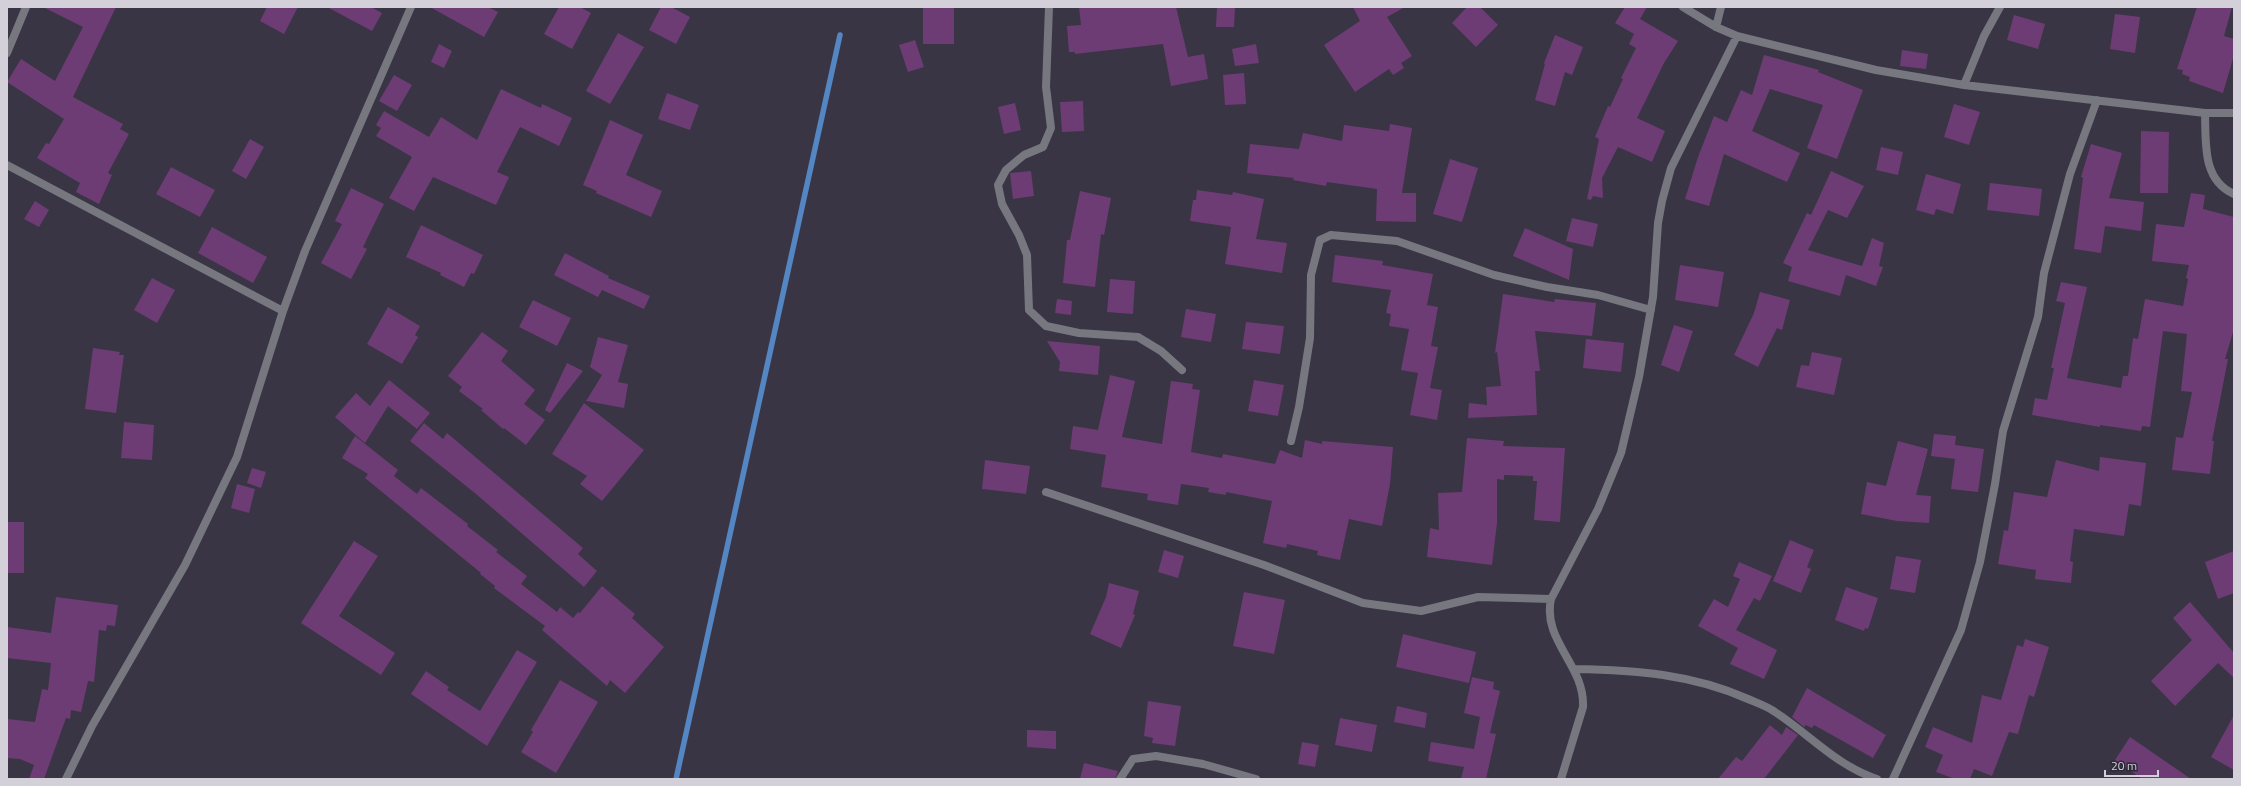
<svg xmlns="http://www.w3.org/2000/svg" width="2241" height="786" font-family="'Titillium Web',sans-serif">
<rect width="100%" height="100%" fill="#393544"/>
<g fill="none" stroke-linecap="round" stroke-linejoin="round">
<path stroke="#5386c2" stroke-width="5.5" d="M 676,779 L 840,35"/>
</g>
<path fill="#6d3c75" d="M 43,7 L 116,7 L 73,97 L 123,124 L 120,129 L 129,134 L 108,173 L 112,175 L 99,204 L 76,192 L 80,183 L 37,158 L 46,143 L 49,144 L 64,119 L 7,82 L 21,59 L 55,81 L 83,27 Z
M 267,7 L 298,7 L 284,34 L 260,21 Z
M 327,7 L 371,7 L 382,13 L 372,31 Z
M 430,7 L 488,7 L 498,12 L 484,37 Z
M 559,7 L 580,7 L 591,13 L 572,49 L 544,34 Z
M 661,7 L 671,7 L 690,17 L 676,44 L 649,30 Z
M 923,7 L 954,7 L 954,44 L 923,44 Z
M 1079,7 L 1176,7 L 1188,57 L 1204,54 L 1208,79 L 1171,86 L 1163,44 L 1075,54 L 1075,52 L 1069,52 L 1067,26 L 1081,25 Z
M 1217,7 L 1235,7 L 1234,27 L 1216,27 Z
M 1353,7 L 1405,7 L 1387,17 L 1412,56 L 1401,63 L 1404,68 L 1393,75 L 1389,69 L 1355,92 L 1324,45 L 1360,21 Z
M 1467,7 L 1480,7 L 1498,25 L 1476,47 L 1452,23 Z
M 1625,7 L 1647,7 L 1640,19 L 1678,41 L 1664,63 L 1637,118 L 1665,131 L 1652,162 L 1618,147 L 1602,178 L 1603,198 L 1593,196 L 1591,200 L 1587,199 L 1599,139 L 1595,137 L 1608,106 L 1610,107 L 1623,79 L 1621,78 L 1636,48 L 1629,44 L 1634,34 L 1615,23 Z
M 2197,7 L 2232,7 L 2224,36 L 2234,39 L 2234,55 L 2223,93 L 2189,81 L 2190,77 L 2182,74 L 2183,70 L 2177,69 Z
M 2115,14 L 2140,17 L 2135,53 L 2110,49 Z
M 2014,15 L 2045,24 L 2038,49 L 2007,40 Z
M 618,33 L 644,47 L 610,104 L 586,91 Z
M 1555,35 L 1583,47 L 1572,75 L 1565,72 L 1555,106 L 1535,100 L 1545,64 L 1544,63 Z
M 915,40 L 924,67 L 908,72 L 899,45 Z
M 439,44 L 452,51 L 444,68 L 431,62 Z
M 1256,44 L 1259,63 L 1235,66 L 1232,49 Z
M 1902,50 L 1928,54 L 1926,69 L 1900,66 Z
M 1764,55 L 1819,70 L 1818,72 L 1863,90 L 1837,159 L 1807,148 L 1823,105 L 1770,89 L 1752,131 L 1800,153 L 1787,182 L 1724,154 L 1709,206 L 1685,199 L 1698,157 L 1714,116 L 1727,122 L 1741,90 L 1752,95 Z
M 1244,73 L 1246,104 L 1225,105 L 1223,75 Z
M 394,75 L 412,85 L 397,111 L 379,101 Z
M 501,89 L 541,108 L 542,104 L 572,118 L 559,146 L 520,127 L 497,172 L 509,177 L 496,205 L 433,177 L 414,211 L 389,198 L 412,157 L 376,136 L 381,128 L 376,125 L 384,111 L 429,137 L 441,117 L 477,140 Z
M 667,93 L 699,105 L 690,130 L 658,119 Z
M 1083,101 L 1084,131 L 1062,132 L 1060,102 Z
M 1015,103 L 1021,130 L 1004,134 L 998,107 Z
M 1954,104 L 1980,112 L 1969,145 L 1944,137 Z
M 610,120 L 643,135 L 626,175 L 662,191 L 651,217 L 596,193 L 597,191 L 583,185 Z
M 1390,124 L 1412,128 L 1402,193 L 1416,193 L 1416,222 L 1376,221 L 1377,189 L 1327,182 L 1326,186 L 1293,180 L 1294,178 L 1247,173 L 1250,144 L 1299,149 L 1303,133 L 1342,141 L 1344,125 L 1389,131 Z
M 2141,131 L 2169,132 L 2168,193 L 2140,193 Z
M 250,139 L 264,147 L 246,179 L 232,171 Z
M 2091,144 L 2122,153 L 2109,198 L 2144,202 L 2141,231 L 2105,226 L 2101,253 L 2074,249 L 2083,178 L 2081,177 Z
M 1881,147 L 1903,152 L 1898,175 L 1876,170 Z
M 1450,159 L 1478,168 L 1462,222 L 1433,214 Z
M 171,167 L 215,190 L 200,217 L 156,194 Z
M 1031,171 L 1034,196 L 1013,199 L 1010,173 Z
M 1831,171 L 1864,186 L 1847,218 L 1828,210 L 1808,250 L 1862,266 L 1872,238 L 1884,243 L 1879,266 L 1883,267 L 1876,286 L 1846,275 L 1840,296 L 1788,281 L 1792,267 L 1783,263 L 1807,213 L 1811,215 Z
M 1926,174 L 1961,184 L 1953,214 L 1936,209 L 1934,215 L 1916,210 Z
M 1990,183 L 2042,189 L 2039,216 L 1987,210 Z
M 351,188 L 384,204 L 363,247 L 367,249 L 351,279 L 321,263 L 342,224 L 335,221 Z
M 1197,190 L 1232,195 L 1233,192 L 1264,199 L 1256,239 L 1287,243 L 1282,273 L 1225,264 L 1231,227 L 1190,221 L 1193,200 L 1196,200 Z
M 1080,191 L 1111,198 L 1104,235 L 1101,234 L 1095,287 L 1063,283 L 1067,240 L 1070,240 Z
M 2191,193 L 2205,195 L 2203,209 L 2234,217 L 2234,329 L 2225,359 L 2228,359 L 2212,441 L 2214,441 L 2210,474 L 2172,470 L 2176,437 L 2183,438 L 2192,392 L 2181,391 L 2187,334 L 2163,331 L 2150,427 L 2142,426 L 2141,431 L 2100,425 L 2100,427 L 2032,415 L 2035,398 L 2047,400 L 2054,368 L 2051,368 L 2065,303 L 2056,301 L 2061,282 L 2087,287 L 2067,378 L 2121,388 L 2123,376 L 2128,376 L 2133,338 L 2138,339 L 2145,299 L 2183,306 L 2188,279 L 2186,278 L 2189,265 L 2152,261 L 2156,224 L 2184,227 Z
M 35,201 L 49,210 L 39,227 L 24,219 Z
M 1572,218 L 1598,224 L 1593,247 L 1566,241 Z
M 421,225 L 483,255 L 474,274 L 471,273 L 464,287 L 440,275 L 441,273 L 406,257 Z
M 212,227 L 267,257 L 253,283 L 198,253 Z
M 1525,228 L 1573,249 L 1569,280 L 1513,256 Z
M 565,253 L 609,276 L 608,278 L 650,296 L 644,309 L 602,290 L 598,297 L 554,275 Z
M 1335,255 L 1383,261 L 1382,265 L 1433,274 L 1427,305 L 1438,307 L 1431,346 L 1438,347 L 1430,388 L 1442,390 L 1437,420 L 1410,415 L 1418,373 L 1401,370 L 1409,329 L 1389,326 L 1391,314 L 1386,313 L 1391,290 L 1332,282 Z
M 1680,265 L 1724,272 L 1718,307 L 1675,300 Z
M 152,278 L 175,290 L 157,323 L 134,310 Z
M 1110,279 L 1135,281 L 1133,314 L 1107,312 Z
M 1760,292 L 1790,300 L 1782,330 L 1777,328 L 1758,367 L 1734,355 L 1754,313 Z
M 1503,294 L 1554,302 L 1555,299 L 1596,303 L 1592,336 L 1535,331 L 1540,371 L 1535,371 L 1537,415 L 1468,418 L 1469,403 L 1487,405 L 1486,387 L 1501,386 L 1497,352 L 1495,353 Z
M 1057,299 L 1072,301 L 1071,315 L 1055,313 Z
M 533,300 L 571,318 L 557,346 L 519,327 Z
M 388,307 L 420,326 L 415,335 L 418,337 L 402,364 L 367,344 Z
M 1186,309 L 1216,314 L 1211,342 L 1181,337 Z
M 1246,322 L 1284,326 L 1280,354 L 1242,349 Z
M 1674,325 L 1693,331 L 1679,372 L 1661,365 Z
M 482,332 L 508,351 L 501,361 L 535,390 L 524,404 L 545,420 L 526,445 L 504,428 L 503,429 L 481,410 L 483,409 L 459,391 L 462,387 L 448,376 Z
M 598,337 L 628,345 L 618,382 L 628,384 L 624,408 L 586,401 L 602,375 L 590,367 Z
M 1586,339 L 1624,343 L 1621,372 L 1583,368 Z
M 1047,341 L 1100,346 L 1098,375 L 1059,371 L 1060,362 Z
M 93,348 L 120,352 L 119,355 L 124,355 L 116,413 L 85,409 Z
M 1812,352 L 1842,358 L 1834,395 L 1796,387 L 1801,365 L 1809,366 Z
M 567,363 L 583,371 L 550,413 L 545,410 Z
M 1110,375 L 1135,381 L 1122,437 L 1162,444 L 1171,381 L 1193,384 L 1192,389 L 1200,390 L 1191,452 L 1222,458 L 1223,454 L 1275,464 L 1280,450 L 1302,458 L 1305,440 L 1322,444 L 1322,441 L 1393,447 L 1390,484 L 1382,526 L 1349,519 L 1340,560 L 1317,555 L 1318,551 L 1287,544 L 1286,548 L 1263,543 L 1272,501 L 1226,492 L 1226,495 L 1208,492 L 1209,488 L 1181,484 L 1178,505 L 1147,500 L 1148,494 L 1101,487 L 1106,455 L 1070,449 L 1073,426 L 1098,430 Z
M 389,380 L 430,413 L 417,429 L 388,406 L 365,443 L 335,417 L 356,393 L 370,406 Z
M 1254,380 L 1284,385 L 1278,416 L 1248,411 Z
M 584,403 L 644,450 L 602,501 L 580,484 L 587,476 L 552,454 Z
M 124,422 L 154,425 L 152,460 L 121,458 Z
M 424,423 L 443,439 L 447,433 L 583,548 L 578,554 L 597,571 L 584,587 L 476,494 L 410,441 Z
M 1934,434 L 1956,436 L 1955,445 L 1984,449 L 1978,492 L 1951,489 L 1955,459 L 1931,456 Z
M 355,436 L 398,470 L 394,476 L 417,494 L 421,488 L 468,524 L 467,526 L 498,550 L 496,552 L 527,576 L 521,584 L 557,612 L 560,607 L 573,618 L 578,612 L 580,613 L 602,586 L 635,614 L 632,618 L 664,647 L 625,693 L 610,680 L 607,686 L 542,630 L 545,626 L 494,588 L 495,586 L 480,574 L 481,573 L 365,478 L 368,474 L 342,458 Z
M 1467,438 L 1504,441 L 1503,446 L 1565,448 L 1560,522 L 1534,520 L 1537,481 L 1533,481 L 1533,476 L 1504,475 L 1504,480 L 1497,479 L 1497,523 L 1492,565 L 1427,557 L 1430,528 L 1439,530 L 1438,493 L 1462,492 Z
M 1898,441 L 1928,449 L 1916,495 L 1931,496 L 1929,523 L 1897,521 L 1861,514 L 1867,482 L 1886,486 Z
M 2100,457 L 2146,463 L 2141,506 L 2129,504 L 2124,536 L 2074,529 L 2070,561 L 2073,562 L 2071,583 L 2035,579 L 2036,570 L 1998,564 L 2004,530 L 2008,531 L 2014,492 L 2047,497 L 2056,460 L 2099,471 Z
M 985,460 L 1030,466 L 1026,494 L 982,489 Z
M 252,468 L 266,472 L 261,488 L 247,483 Z
M 237,484 L 255,489 L 249,513 L 231,508 Z
M 7,522 L 24,522 L 24,573 L 7,573 Z
M 1790,540 L 1814,550 L 1807,567 L 1811,569 L 1801,593 L 1773,581 Z
M 354,541 L 378,556 L 339,616 L 395,653 L 381,675 L 301,623 Z
M 1164,550 L 1184,556 L 1178,578 L 1158,572 Z
M 2234,551 L 2234,593 L 2218,599 L 2205,562 Z
M 1896,556 L 1921,560 L 1915,593 L 1890,589 Z
M 1739,562 L 1772,576 L 1760,601 L 1754,598 L 1736,630 L 1777,650 L 1764,679 L 1730,664 L 1738,648 L 1698,626 L 1714,599 L 1728,607 L 1740,579 L 1733,576 Z
M 1109,583 L 1139,591 L 1133,614 L 1135,615 L 1121,648 L 1090,634 L 1106,597 Z
M 1846,587 L 1878,598 L 1868,629 L 1865,628 L 1864,631 L 1835,620 Z
M 1244,592 L 1285,600 L 1274,654 L 1233,646 Z
M 56,597 L 118,605 L 115,626 L 107,625 L 106,631 L 99,630 L 94,682 L 88,681 L 81,712 L 71,710 L 70,719 L 66,718 L 44,779 L 29,779 L 34,765 L 20,759 L 7,758 L 7,719 L 35,722 L 42,689 L 48,690 L 51,663 L 7,658 L 7,627 L 51,633 Z
M 2190,602 L 2234,653 L 2234,678 L 2218,663 L 2175,706 L 2151,681 L 2192,640 L 2173,618 Z
M 1403,634 L 1476,652 L 1469,683 L 1396,667 Z
M 2025,639 L 2049,647 L 2034,697 L 2029,695 L 2018,734 L 2009,732 L 1992,776 L 1974,769 L 1970,779 L 1955,779 L 1936,772 L 1943,755 L 1925,747 L 1933,727 L 1972,743 L 1982,695 L 2001,700 L 2017,645 L 2023,647 Z
M 517,650 L 537,662 L 487,746 L 411,694 L 426,671 L 449,687 L 447,690 L 480,711 Z
M 1472,677 L 1494,682 L 1493,689 L 1500,691 L 1490,733 L 1496,734 L 1486,779 L 1461,779 L 1464,767 L 1428,761 L 1431,742 L 1474,749 L 1480,717 L 1464,713 Z
M 560,680 L 598,702 L 556,773 L 521,752 L 533,732 L 531,730 Z
M 1807,688 L 1886,735 L 1873,758 L 1814,725 L 1812,728 L 1806,725 L 1804,727 L 1792,717 Z
M 1148,701 L 1181,706 L 1175,746 L 1152,743 L 1153,738 L 1144,736 Z
M 1397,706 L 1427,713 L 1425,728 L 1394,722 Z
M 2234,715 L 2234,770 L 2211,757 Z
M 1340,718 L 1377,725 L 1372,752 L 1335,745 Z
M 1770,725 L 1782,735 L 1786,727 L 1798,735 L 1764,779 L 1718,779 L 1736,757 L 1742,761 Z
M 1027,730 L 1056,731 L 1056,749 L 1027,747 Z
M 2130,737 L 2191,779 L 2142,779 L 2115,760 Z
M 1302,742 L 1319,745 L 1315,767 L 1298,764 Z
M 1084,763 L 1118,771 L 1115,779 L 1080,779 Z"/>
<g fill="none" stroke-linecap="round" stroke-linejoin="round">
<path stroke="#76777f" stroke-width="8" d="M 1049,7 L 1046,87 L 1051,128 L 1043,147 L 1024,155 L 1006,170 L 998,185 L 1002,204 L 1019,235 L 1027,255 L 1029,310 L 1046,326 L 1079,333 L 1138,337 L 1161,351 L 1182,370
M 1683,7 L 1716,27 L 1737,36 L 1876,70 L 1964,85 L 2205,113 L 2234,113
M 1716,27 L 1721,7
M 7,53 L 26,7
M 1964,85 L 1984,36 L 2000,7
M 2205,113 C 2206,143 2202,180 2234,194
M 7,165 L 283,311
M 1291,441 L 1299,407 L 1310,338 L 1311,275 L 1320,240 L 1331,235 L 1397,241 L 1494,275 L 1547,287 L 1598,295 L 1651,310
M 1046,492 L 1264,565 L 1363,603 L 1421,611 L 1478,597 L 1551,599
M 1575,669 C 1635,670 1692,674 1748,699 C 1757,703 1767,706 1775,712 C 1809,734 1837,766 1877,779
M 66,779 L 92,726 L 185,565 L 237,457 L 283,311 L 305,251 L 411,7
M 1120,779 L 1133,759 L 1156,756 L 1203,764 L 1256,779
M 1561,779 L 1583,707 C 1585,665 1542,641 1551,599 L 1598,509 L 1621,453 L 1639,377 L 1653,297 L 1658,223 L 1662,201 L 1671,168 L 1737,36
M 1893,779 L 1961,630 L 1980,562 L 1995,484 L 2003,431 L 2038,317 L 2044,273 L 2070,174 L 2097,100"/>
</g>
<rect width="2241" height="786" fill="none" stroke="#d3d0da" stroke-width="16"/>
<path d="M2105 770v6h53v-6" fill="none" stroke="#d3d0da" stroke-width="2"/>
<text x="2111" y="770" font-size="12" fill="#d3d0da" stroke="#2f2b3a" stroke-width="3" paint-order="stroke">20 m</text>
</svg>
